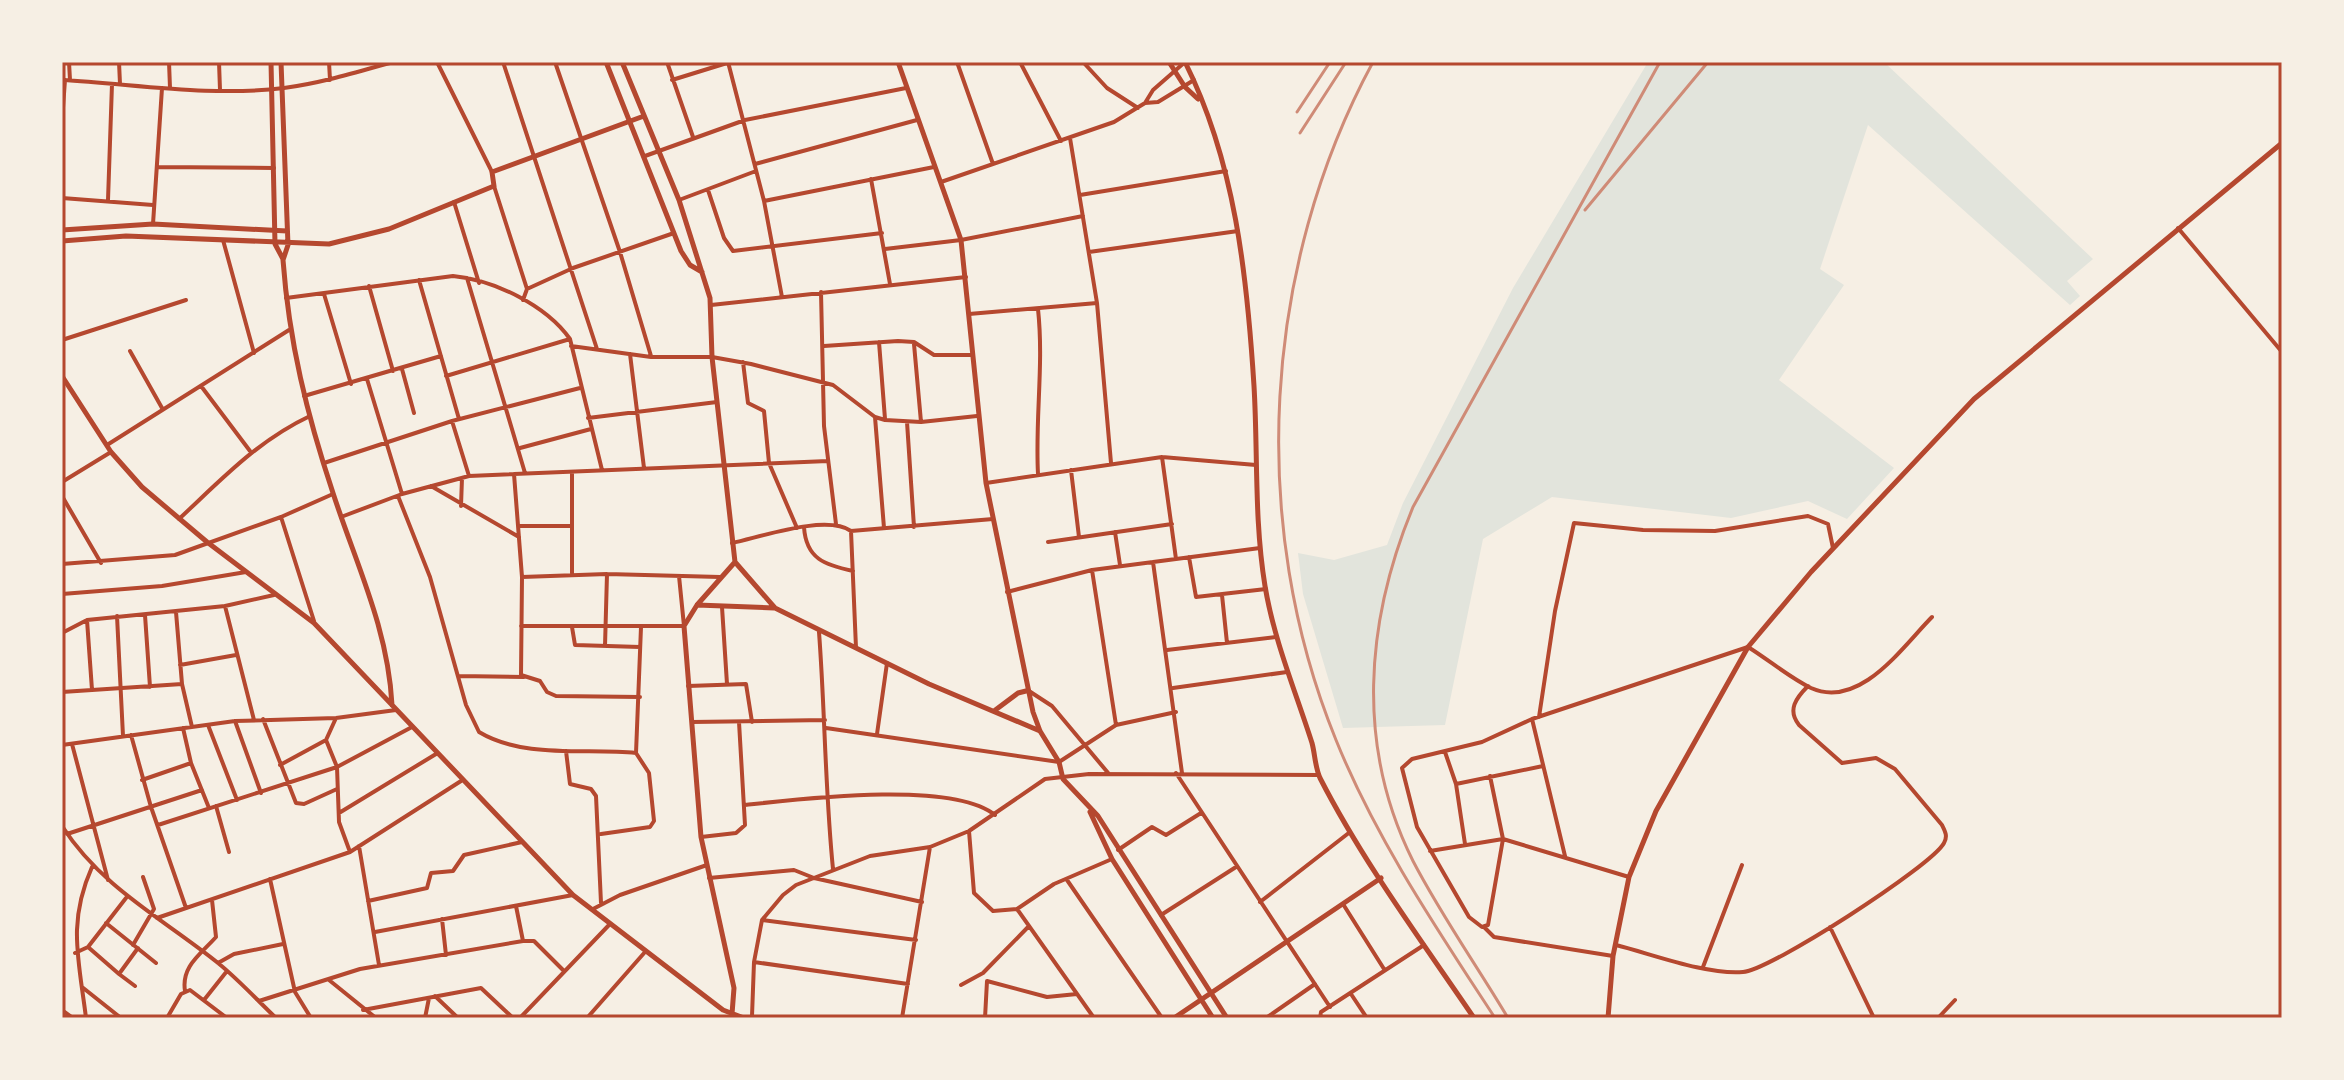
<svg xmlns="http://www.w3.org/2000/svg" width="2344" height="1080" font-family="'Zilla Slab',serif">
<rect width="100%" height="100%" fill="#f6efe4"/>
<path fill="#e2e4dc" d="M 1648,62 L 1884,62 L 2093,259 L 2067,281 L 2080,296 L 2070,305 L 1868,125 L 1820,269 L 1844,285 L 1779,380 L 1894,468 L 1847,519 L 1808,501 L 1731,518 L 1552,497 L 1483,539 L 1445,725 L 1343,728 L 1303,594 L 1298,553 L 1334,560 L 1387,545 L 1403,503 L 1513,288 Z"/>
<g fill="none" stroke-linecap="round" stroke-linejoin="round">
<path stroke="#b5482f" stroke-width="4" d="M 69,62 L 70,80
M 119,62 L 120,84
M 169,62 L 170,88
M 219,62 L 220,90
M 329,62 L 330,80
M 437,62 L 492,172
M 503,62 L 597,349
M 555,62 L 620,252 L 651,356
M 667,62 L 693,137
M 728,62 L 764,201 L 782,297
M 957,62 L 993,164
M 1020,62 L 1061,141
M 1083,62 L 1107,88 L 1138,108
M 62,80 C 135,84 211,97 284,88 C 322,83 357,72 393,62
M 672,80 L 727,63
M 1145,103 L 1158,102 L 1194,80
M 62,121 L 65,80
M 1070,138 L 1097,303 L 1111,463
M 645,156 L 745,120 L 906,88
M 755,164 L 917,120
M 157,167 L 274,168
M 871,179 L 890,284
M 941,182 L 1114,122 L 1145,103 L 1153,90 L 1185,62
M 494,186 L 527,289 L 523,300
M 708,190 L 724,238 L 733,251 L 882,233
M 1080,195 L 1226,171
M 62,198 L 153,205
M 108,200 L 112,84
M 679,200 L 756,171
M 764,201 L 934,167
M 454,202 L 479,283
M 153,224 L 162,88
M 2178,228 L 2282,352
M 223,240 L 254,353
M 885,249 L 961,240 L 1083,216
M 1089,252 L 1238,231
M 467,278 L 525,473
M 419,280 L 459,419
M 369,286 L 393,371
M 527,289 L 573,268 L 674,233
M 821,292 L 824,426 L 836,524
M 324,294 L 351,384
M 286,298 L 453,276 C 494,280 546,305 570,339 L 602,470
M 711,305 L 966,277
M 969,314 L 1097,303
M 62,340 L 186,300
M 879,342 L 885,419
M 914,344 L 921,422
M 571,346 L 651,357 L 712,357 L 751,364 L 833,385 L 875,417 L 885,420 L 921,422 L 977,416
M 824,346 L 898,341 L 914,342 L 934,355 L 971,355
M 130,351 L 162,408
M 630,354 L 644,468
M 743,362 L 748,403 L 764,411 L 769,463 L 797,528
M 402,369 L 414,413
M 446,376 L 570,339
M 367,379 L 402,494
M 201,386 L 250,451
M 304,396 L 441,356
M 875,417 L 884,528
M 588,418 L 717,402
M 452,421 L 469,476
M 907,422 L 914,527
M 107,445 L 289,330
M 520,448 L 591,429
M 1162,457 L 1176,559
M 324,463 L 452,421 L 580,388
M 1071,470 L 1079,537
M 572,472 L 572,573
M 514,474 L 522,577 L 521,675 L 540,681 L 547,692 L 556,696 L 640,697
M 1038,474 C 1035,418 1044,365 1038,309
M 62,482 L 111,452
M 986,483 L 1162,457 L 1256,465
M 431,486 L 519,537
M 62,496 L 101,563
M 398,496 L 430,577 L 466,705 L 479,732 C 524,759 586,748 636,753
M 461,506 L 462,478
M 281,517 L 314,621
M 341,517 L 402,494 L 469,476 L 828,461
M 179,519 C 221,480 257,441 310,416
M 519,526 L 571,526
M 804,527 C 806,559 825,565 853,571
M 851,531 L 856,648
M 1115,532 L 1120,565
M 1048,542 L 1172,524
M 732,543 C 761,537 826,514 851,531 L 993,519
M 1189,557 L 1196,597 L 1266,589
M 1153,562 L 1182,773
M 62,564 L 175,555 L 281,517 L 333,494
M 1092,570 L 1116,725
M 522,577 L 607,574 L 720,577
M 1007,592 L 1092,570 L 1260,548
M 62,594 L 162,586 L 246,572
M 1222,595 L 1227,643
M 225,606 L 254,720
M 722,607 L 727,684
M 176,612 L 182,684 L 192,727
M 145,615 L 150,687
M 117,616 L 123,736
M 87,620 L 92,690
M 521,626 L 684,626 L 679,576
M 572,627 L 575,645 L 640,647
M 819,632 C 825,711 825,790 833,869
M 62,633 L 87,620 L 225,606 L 274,595
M 605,646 L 607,574
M 1167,650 L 1276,637
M 180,665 L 236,655
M 458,676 L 524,677
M 688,686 L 746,684 L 752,722
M 1173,688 L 1287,672
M 1029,691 L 1052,706 L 1109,774
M 62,692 L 182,684
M 1539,717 L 1555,611 L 1574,523 L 1643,530 L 1715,531 L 1808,516 L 1828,524 L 1833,548
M 336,718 L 326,740 L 337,767 L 339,822 L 350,852
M 263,719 L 296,803 L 304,804 L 337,789
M 235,721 L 261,793
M 692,722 L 825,720
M 208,725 L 237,800
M 183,728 L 191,763 L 209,808
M 826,728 L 1059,762 L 1116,725 L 1176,712
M 877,734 L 887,663
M 131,735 L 151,807 L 186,908
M 72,744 L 108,880
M 62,745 L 235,721 L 336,718 L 396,710
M 566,751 L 570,784 L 591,789 L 596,796 L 601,903
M 1445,752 L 1456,784 L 1465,844
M 280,765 L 326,740
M 1176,773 L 1330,1007
M 1490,776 L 1503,839 L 1488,925 L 1482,927 L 1469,917 L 1417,827 L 1402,768 L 1412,759 L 1482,742 L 1532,719
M 142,780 L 191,763
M 1456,784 L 1543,766
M 745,805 C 800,799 952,780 995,815
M 216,806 L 229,852
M 339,813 L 436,754
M 158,825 L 337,767 L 412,727
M 62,826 C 102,888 162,918 218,963 C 239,980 257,1000 276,1018
M 969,831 L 974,893 L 993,911 L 1017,909 L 1054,884 L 1112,859
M 67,834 L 202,790
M 601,834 L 650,827 L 654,821 L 649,773 L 636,753 L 641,627
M 701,837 L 736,833 L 745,825 L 739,722
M 359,846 L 379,965
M 1118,850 L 1152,827 L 1166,835 L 1201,813
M 1430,851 L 1503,839 L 1629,877
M 1565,856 L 1532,719 L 1748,647 C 1769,660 1790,678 1811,688 C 1860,710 1903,646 1932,617
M 709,878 L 794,870 L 814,878 L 922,902
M 270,879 L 295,992 L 311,1018
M 1067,880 L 1162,1018
M 368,901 L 427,888 L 431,873 L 453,871 L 464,855 L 522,842
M 1260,902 L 1350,832
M 1343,904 L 1384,969
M 516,906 L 523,941
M 593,909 L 620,895 L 707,865
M 1017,909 L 1094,1018
M 1161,915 L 1236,867
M 157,918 L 350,852 L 461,781
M 442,919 L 446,955
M 762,920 L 916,940
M 106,923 L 156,963
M 1484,927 L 1494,937 L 1613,956
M 1830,927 L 1874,1018
M 375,932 L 573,895
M 133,945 L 154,909 L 143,877
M 1616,945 C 1652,954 1706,975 1743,972 C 1769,971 1932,866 1944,843 C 1948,836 1945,831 1942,825 L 1895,769 L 1876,758 L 1842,763 L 1799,725 C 1787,710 1796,698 1808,686
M 88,947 L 119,974 L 138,948
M 75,953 L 88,947 L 126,898
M 754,962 L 908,984
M 218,963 L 234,954 L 283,944
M 1703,967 L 1742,865
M 119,974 L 135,986
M 329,980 L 376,1018
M 961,985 L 983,973 L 1029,926
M 82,987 L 121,1018
M 185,991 C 181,966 201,954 216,937 L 212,900
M 1351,994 L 1367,1018
M 435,996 L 458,1018
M 204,1000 L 227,971
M 259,1001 L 360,969 L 523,941 L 534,941 L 563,970
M 62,1010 L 73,1018
M 363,1010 L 481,988 L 513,1018
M 752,1016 L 754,962 L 762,920 L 783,895 L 796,885 L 870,856 L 930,847 L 969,831 L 1045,779 L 1089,774 L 1319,775
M 86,1018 C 79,960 67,923 92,867
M 167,1018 L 181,994 L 190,990 L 227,1018
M 425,1018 L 429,998
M 520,1018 L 609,925
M 587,1018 L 645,952
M 902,1018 L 930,847
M 985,1018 L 987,981 L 1047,997 L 1077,994
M 1266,1018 L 1315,984
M 1320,1018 L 1321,1012 L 1424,945
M 1938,1018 L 1955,1000"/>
<path stroke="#b5482f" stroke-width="5" d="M 271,62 L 275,244 L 283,259
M 281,62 L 288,245 L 283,260 C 289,342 307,415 333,493 C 356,564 388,628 392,705
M 606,62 L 681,251 L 690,265 L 702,272
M 622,62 L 679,200 L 710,298 L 712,357 L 735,562 L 775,608 L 929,684 L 1040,731
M 898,62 L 961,240 L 986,483 L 1033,712 L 1040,731 L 1059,762 L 1063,779 L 1098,816 L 1227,1018
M 62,230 L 153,224 L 287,231
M 62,241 L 126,236 L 329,244 L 389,229 L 494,186 L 492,172 L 644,116
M 62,376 L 111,452 L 142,487 L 207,542 L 314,623 L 573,895 L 723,1010 L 744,1018
M 697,605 L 774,608
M 994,711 L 1018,693 L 1026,691
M 1090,812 L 1112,859 L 1213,1018
M 732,1014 L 734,988 L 701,837 L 684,626 L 697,605 L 735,562
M 744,1018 L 797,1018
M 1174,1018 L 1381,878"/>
<path stroke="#b5482f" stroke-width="5" d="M 1169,62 L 1185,87 L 1198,99
M 1185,62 C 1235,162 1247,275 1254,386 C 1258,453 1254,519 1265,586 C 1274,640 1295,690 1312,743 C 1315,754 1315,767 1320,778 C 1363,862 1421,940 1474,1018
M 1608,1018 L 1613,956 L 1629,877 L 1656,811 L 1748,647 L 1811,572 L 1974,399 L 2282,143"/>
<path stroke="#cf8b77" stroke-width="3" d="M 1373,62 C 1262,267 1248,524 1336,740 C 1376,839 1437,929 1495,1018
M 1297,112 L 1330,62
M 1300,133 L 1346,62
M 1585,210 L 1708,62
M 1508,1018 C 1477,966 1441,915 1413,861 C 1356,747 1365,623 1413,507 L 1660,62"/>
</g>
<rect width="2344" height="1080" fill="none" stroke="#f6efe4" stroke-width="128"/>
<rect x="64" y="64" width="2216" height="952" fill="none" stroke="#b5482f" stroke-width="3"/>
</svg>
